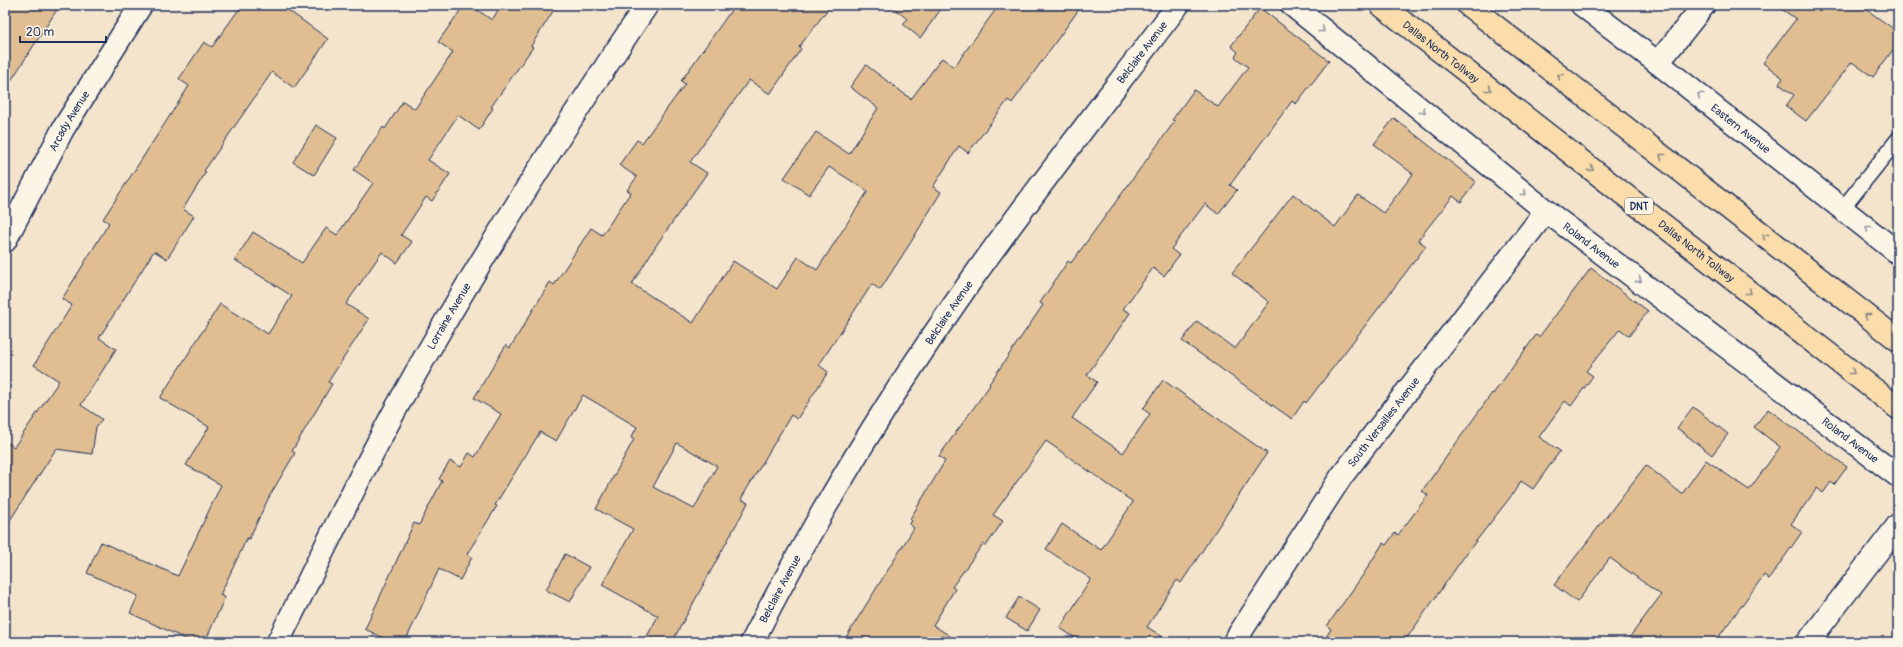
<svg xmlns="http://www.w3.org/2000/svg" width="1903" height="647" font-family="Pangolin,sans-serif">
<rect width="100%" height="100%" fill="#f4e4cc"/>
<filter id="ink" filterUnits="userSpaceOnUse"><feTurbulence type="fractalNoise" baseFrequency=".025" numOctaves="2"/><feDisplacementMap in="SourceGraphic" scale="8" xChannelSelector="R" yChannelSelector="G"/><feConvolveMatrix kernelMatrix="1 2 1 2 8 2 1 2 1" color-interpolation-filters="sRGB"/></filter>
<g filter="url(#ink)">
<path fill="#e0be92" stroke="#1b2f5e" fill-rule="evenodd" d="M 5,5 L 60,5 L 5,90 Z
M 242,5 L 281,5 L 328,39 L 294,88 L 272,72 L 204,171 L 206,172 L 183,209 L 194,216 L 167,259 L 154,251 L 99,338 L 116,349 L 81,405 L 102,419 L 96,427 L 92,454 L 56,449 L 5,528 L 5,441 L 14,447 L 59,381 L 34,365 L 72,305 L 62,299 L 109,223 L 103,219 L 189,86 L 179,79 L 204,42 L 212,47 Z
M 464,5 L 470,5 L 492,20 L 501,5 L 557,5 L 531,46 L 533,47 L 491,107 L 493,108 L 479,130 L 458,115 L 428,160 L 450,174 L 432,201 L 426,197 L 401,235 L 412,242 L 397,263 L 382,252 L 346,304 L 369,319 L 328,382 L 332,384 L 292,451 L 295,453 L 269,497 L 249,539 L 247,538 L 220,595 L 225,597 L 205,642 L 192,642 L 130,613 L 138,596 L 87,573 L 101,542 L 178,576 L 221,485 L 186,465 L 209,427 L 160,398 L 220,304 L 268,334 L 292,296 L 235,260 L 253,232 L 302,263 L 326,228 L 337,235 L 373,183 L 354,170 L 383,127 L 385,129 L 403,101 L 415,109 L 453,52 L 438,42 Z
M 735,5 L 831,5 L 799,47 L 801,49 L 770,94 L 749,80 L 690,162 L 707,173 L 655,247 L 632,284 L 693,323 L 733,261 L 777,289 L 798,257 L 817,270 L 868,191 L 829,167 L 809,195 L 784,178 L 816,132 L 849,154 L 878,108 L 850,87 L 866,65 L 911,99 L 942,58 L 954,67 L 999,5 L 1082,5 L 1012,103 L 1008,100 L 968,153 L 959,146 L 933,187 L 941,192 L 911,242 L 880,290 L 872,284 L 819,365 L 828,372 L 797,419 L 791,415 L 741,499 L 748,503 L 672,642 L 644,642 L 658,616 L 602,585 L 633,529 L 596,509 L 634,439 L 631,438 L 637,427 L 583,395 L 556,441 L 540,432 L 495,505 L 497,506 L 467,554 L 472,557 L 460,580 L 439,569 L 405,642 L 392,642 L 365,629 L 414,523 L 419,525 L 442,481 L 439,479 L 450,461 L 461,467 L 469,453 L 475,457 L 501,414 L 474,398 L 506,345 L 510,348 L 550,282 L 554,285 L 591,228 L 602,235 L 631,192 L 627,190 L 637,177 L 619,165 L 637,140 L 642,143 L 685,84 L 681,81 ZM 677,443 L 717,466 L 694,509 L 653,487 Z
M 890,5 L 944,5 L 920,38 L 903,24 L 907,19 Z
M 1776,5 L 1860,5 L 1898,32 L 1898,43 L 1873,77 L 1852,62 L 1806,121 L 1786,106 L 1794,95 L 1779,84 L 1783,78 L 1763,63 L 1796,19 Z
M 1260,8 L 1329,61 L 1296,104 L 1292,101 L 1230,185 L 1237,190 L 1218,214 L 1205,204 L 1171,249 L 1179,255 L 1164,276 L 1153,268 L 1123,309 L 1130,313 L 1087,375 L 1097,382 L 1072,418 L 1123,453 L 1150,414 L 1143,409 L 1163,380 L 1267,453 L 1181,583 L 1177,580 L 1147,627 L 1171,642 L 1081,642 L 1060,628 L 1091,579 L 1046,549 L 1062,524 L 1101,550 L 1133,502 L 1046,441 L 993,515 L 1003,521 L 986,546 L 983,544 L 952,587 L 955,589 L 933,625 L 959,642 L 843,642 L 914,528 L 909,524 L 912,521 L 910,519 L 945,461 L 939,456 L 990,385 L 989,384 L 1043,305 L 1040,303 L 1068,261 L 1071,263 L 1175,121 L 1172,120 L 1194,90 L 1218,107 L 1248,67 L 1235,57 L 1238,52 L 1231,46 Z
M 1394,118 L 1476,182 L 1461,202 L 1453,196 L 1418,240 L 1426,246 L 1306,403 L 1304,401 L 1292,419 L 1182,341 L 1197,321 L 1235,349 L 1269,302 L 1232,273 L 1293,194 L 1335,227 L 1358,195 L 1383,213 L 1413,174 L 1374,144 Z
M 316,125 L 337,138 L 314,175 L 293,162 Z
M 1591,268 L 1648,311 L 1629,336 L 1620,329 L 1586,371 L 1593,376 L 1571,406 L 1565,401 L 1539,437 L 1560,451 L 1533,489 L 1521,481 L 1512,495 L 1466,554 L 1404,642 L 1323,642 L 1331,629 L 1327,626 L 1363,575 L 1383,543 L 1386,545 L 1395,533 L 1398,535 L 1428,495 L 1422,491 L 1492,393 L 1493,394 L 1536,335 L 1539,337 Z
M 1693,407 L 1728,434 L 1712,455 L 1677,428 Z
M 1768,409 L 1847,467 L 1834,485 L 1831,482 L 1823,493 L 1817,488 L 1791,524 L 1802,532 L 1769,579 L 1764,575 L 1715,642 L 1626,642 L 1661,595 L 1610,558 L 1577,602 L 1554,585 L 1646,465 L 1682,494 L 1706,460 L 1749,490 L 1780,447 L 1754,427 Z
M 565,554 L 589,567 L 570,602 L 546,590 Z
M 1019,597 L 1040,610 L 1027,631 L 1006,618 Z"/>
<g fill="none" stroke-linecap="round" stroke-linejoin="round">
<defs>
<path id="lane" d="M 1843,208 L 1898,139"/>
<g id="street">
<path d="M 1658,63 L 1704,5"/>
<path id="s1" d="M 5,241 L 63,129 L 141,5"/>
<path id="s2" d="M 278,642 C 316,566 353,489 393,414 C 470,273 557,138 647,5"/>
<path id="s3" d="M 752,642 C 816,516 890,395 972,279 C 1037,187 1109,96 1178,5"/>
<path id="s4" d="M 1234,642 L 1341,477 L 1546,211"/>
<path d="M 1808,642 L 1898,525"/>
</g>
<g id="secondary">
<path id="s5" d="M 1292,5 L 1546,211 L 1898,476"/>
<path id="s6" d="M 1582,5 L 1658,63 L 1898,253"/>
</g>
<g id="highway">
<path id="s7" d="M 1381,5 L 1898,408"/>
<path d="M 1468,5 L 1898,340"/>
</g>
</defs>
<use href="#lane" stroke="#1b2f5e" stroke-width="17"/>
<use href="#street" stroke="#1b2f5e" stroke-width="25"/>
<use href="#secondary" stroke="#1b2f5e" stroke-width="25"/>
<use href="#highway" stroke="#1b2f5e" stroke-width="25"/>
<use href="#lane" stroke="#fcf5e5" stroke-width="14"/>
<use href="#street" stroke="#fcf5e5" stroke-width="22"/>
<use href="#secondary" stroke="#fcf5e5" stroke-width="22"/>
<use href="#highway" stroke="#faddab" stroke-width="22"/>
</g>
<defs><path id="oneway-chevron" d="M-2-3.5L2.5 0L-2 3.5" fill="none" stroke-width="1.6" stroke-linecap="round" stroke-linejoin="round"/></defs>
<g stroke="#8c92a2">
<use href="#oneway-chevron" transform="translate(1322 30) rotate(39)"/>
<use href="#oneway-chevron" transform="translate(1700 95) rotate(-142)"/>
<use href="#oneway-chevron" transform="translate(1423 111) rotate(39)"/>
<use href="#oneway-chevron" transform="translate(1524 193) rotate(39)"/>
<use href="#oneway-chevron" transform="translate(1868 228) rotate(-141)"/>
<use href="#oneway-chevron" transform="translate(1639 280) rotate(37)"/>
</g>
<g stroke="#8a8684">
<use href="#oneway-chevron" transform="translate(1560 76) rotate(-142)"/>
<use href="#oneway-chevron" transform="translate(1489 89) rotate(38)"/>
<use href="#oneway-chevron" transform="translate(1662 156) rotate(-142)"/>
<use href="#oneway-chevron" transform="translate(1591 169) rotate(38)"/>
<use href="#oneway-chevron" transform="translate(1765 236) rotate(-142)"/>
<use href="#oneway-chevron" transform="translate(1749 292) rotate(38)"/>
<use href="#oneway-chevron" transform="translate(1867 316) rotate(-142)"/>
<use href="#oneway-chevron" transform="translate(1852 372) rotate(38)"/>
</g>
</g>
<g text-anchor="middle" stroke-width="3" stroke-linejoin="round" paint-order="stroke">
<rect fill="#fcf5e5" stroke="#5e6a86" stroke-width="1" x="1625" y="198" width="28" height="16" rx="3"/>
<g font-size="10" font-weight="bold" fill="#1b2f5e">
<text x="1639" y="210">DNT</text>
</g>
<g font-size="11" fill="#1b2f5e" stroke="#fcf5e5">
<text dy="4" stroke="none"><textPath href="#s7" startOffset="76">Dallas North Tollway</textPath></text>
<text dy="4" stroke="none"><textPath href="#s3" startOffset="708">Belclaire Avenue</textPath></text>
<text dy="4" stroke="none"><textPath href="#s1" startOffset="136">Arcady Avenue</textPath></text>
<text dy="4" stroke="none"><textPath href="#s6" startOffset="201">Eastern Avenue</textPath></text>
<text dy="4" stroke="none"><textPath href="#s5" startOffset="384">Roland Avenue</textPath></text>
<text dy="4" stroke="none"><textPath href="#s7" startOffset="400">Dallas North Tollway</textPath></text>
<text dy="4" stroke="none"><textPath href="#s3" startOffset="384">Belclaire Avenue</textPath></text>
<text dy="4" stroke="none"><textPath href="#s2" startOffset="368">Lorraine Avenue</textPath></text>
<text dy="4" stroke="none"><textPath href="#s4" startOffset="266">South Versailles Avenue</textPath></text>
<text dy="4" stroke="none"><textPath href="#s5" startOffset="708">Roland Avenue</textPath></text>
<text dy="4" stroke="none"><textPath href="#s3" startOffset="60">Belclaire Avenue</textPath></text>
</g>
</g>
<rect width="1903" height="647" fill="none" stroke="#fcf5e5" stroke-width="20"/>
<rect x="10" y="10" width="1883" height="627" fill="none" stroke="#1b2f5e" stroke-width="1.5" filter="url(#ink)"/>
<path d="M20 36v6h86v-6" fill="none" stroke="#1b2f5e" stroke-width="2"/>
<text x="26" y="36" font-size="12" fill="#1b2f5e" stroke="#fcf5e5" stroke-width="3" paint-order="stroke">20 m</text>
</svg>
